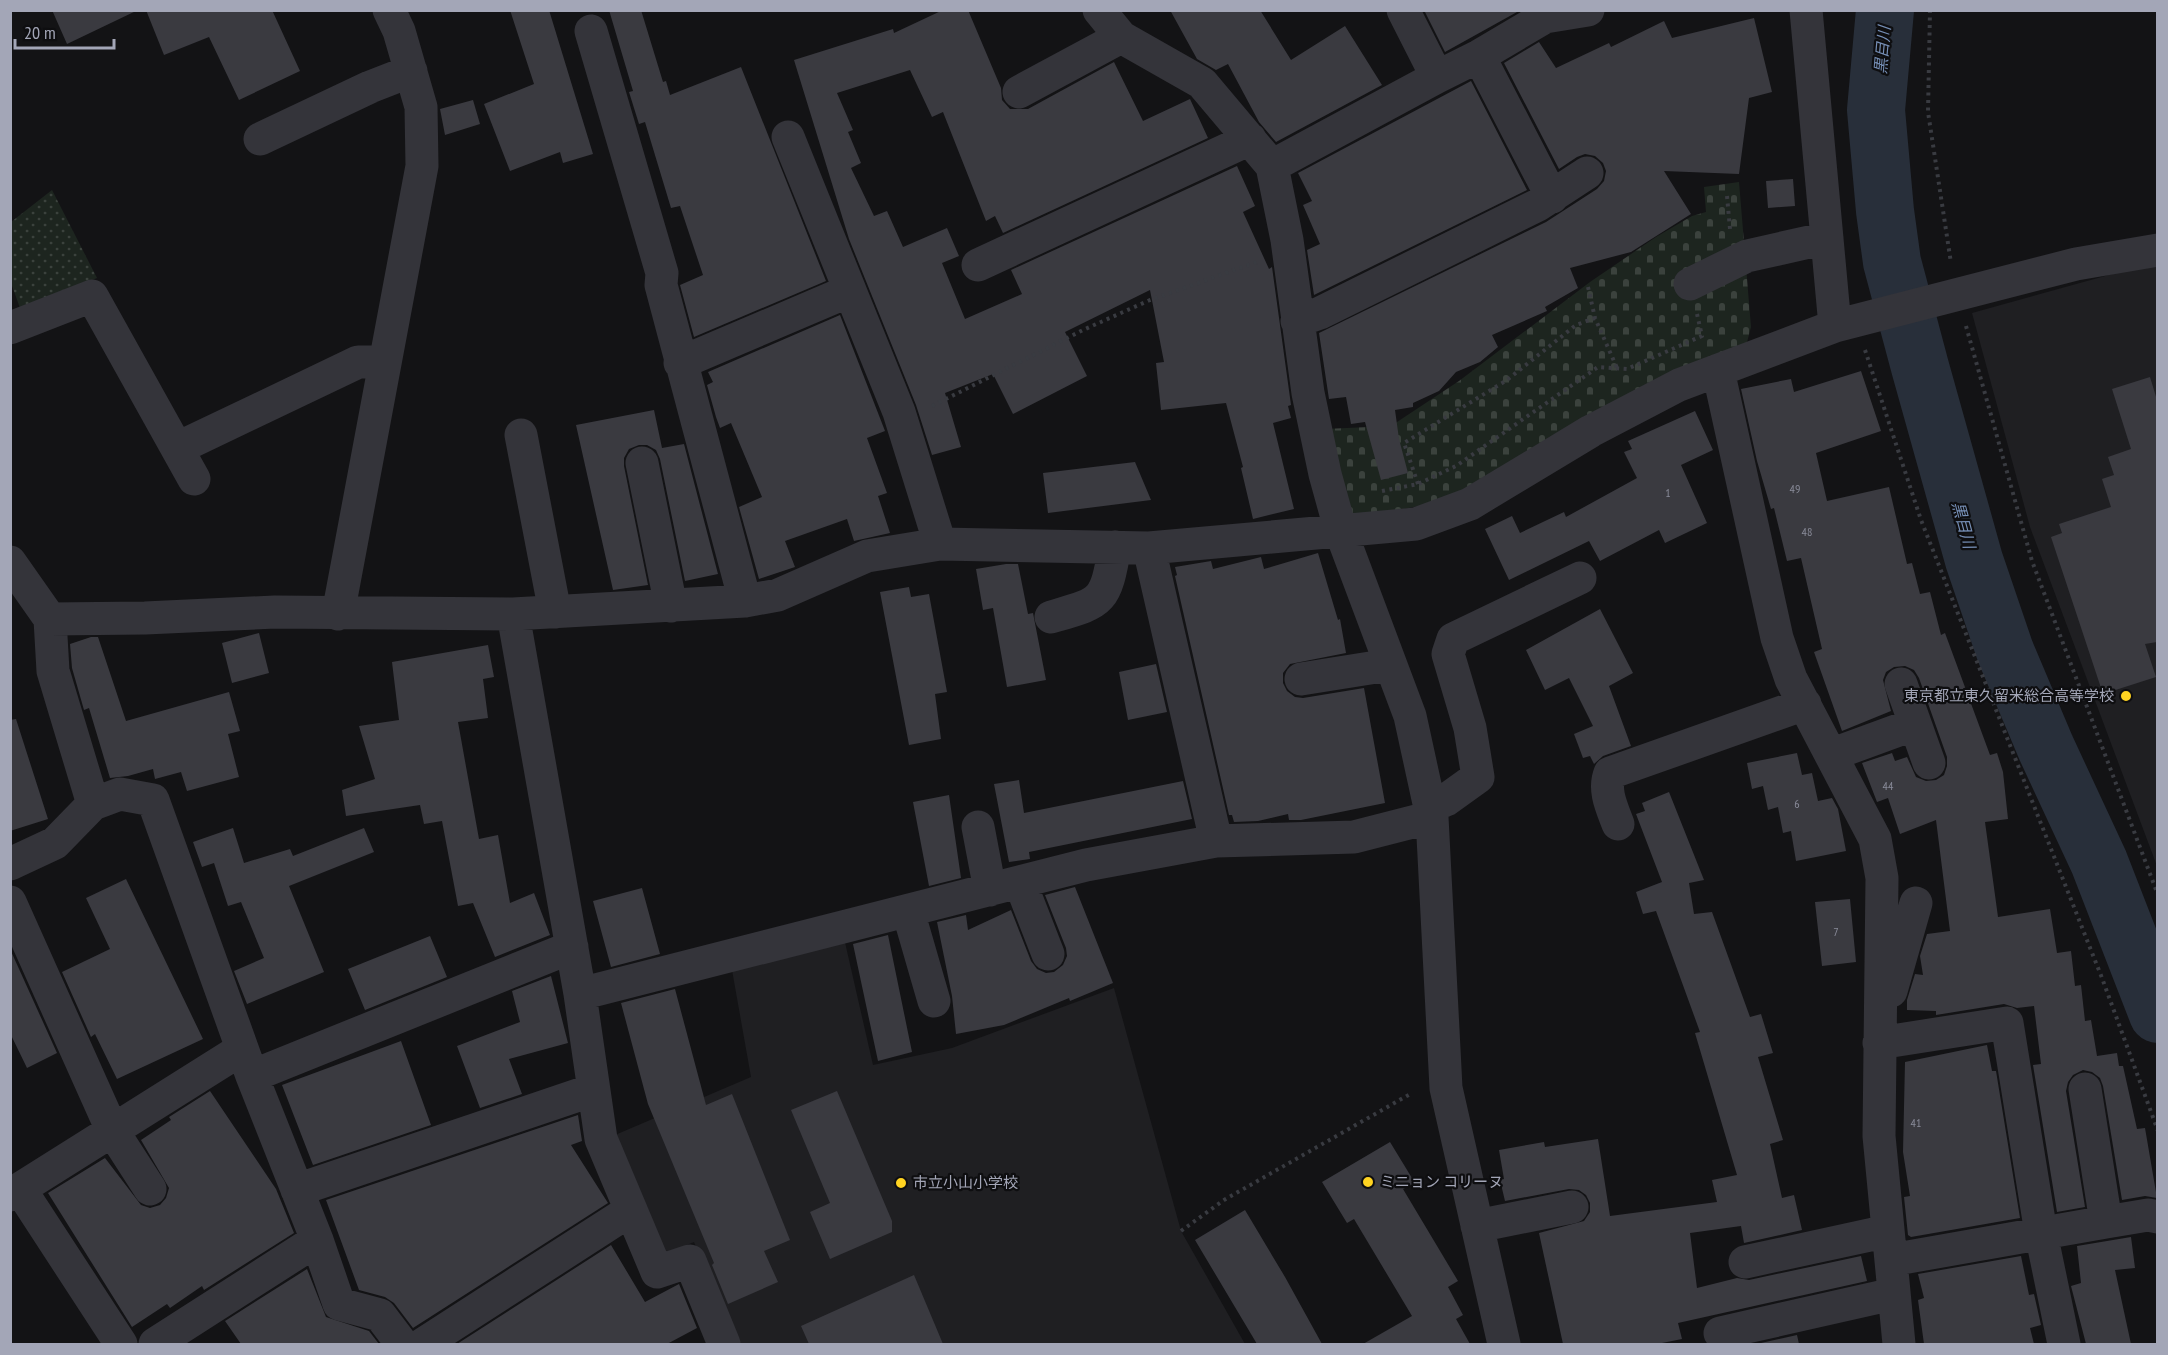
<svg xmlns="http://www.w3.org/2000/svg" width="2168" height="1355" font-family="'PT Sans Narrow','Noto Sans JP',sans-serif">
<defs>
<pattern id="cemetery-stones" width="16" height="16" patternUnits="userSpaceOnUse" patternTransform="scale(1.5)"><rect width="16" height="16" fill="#1d251f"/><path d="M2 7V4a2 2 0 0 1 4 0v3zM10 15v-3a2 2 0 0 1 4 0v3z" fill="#3b423d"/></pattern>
<pattern id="park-dots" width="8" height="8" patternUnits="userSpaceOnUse" patternTransform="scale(1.5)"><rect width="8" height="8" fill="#1d251f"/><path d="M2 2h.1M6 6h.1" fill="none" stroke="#3b423d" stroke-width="1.8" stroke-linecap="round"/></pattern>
</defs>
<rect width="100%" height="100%" fill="#131315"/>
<path fill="#1f1f22" d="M 2157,265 L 2157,866 L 2030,527 L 1972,313 L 2116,273 Z
M 844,938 L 873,1065 L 952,1048 L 1114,988 L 1181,1231 L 1245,1344 L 738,1344 L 694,1242 L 665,1254 L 615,1135 L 751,1077 L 732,970 Z"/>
<path fill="url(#cemetery-stones)" d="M 1739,182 L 1751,327 L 1746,346 L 1498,475 L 1431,504 L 1353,518 L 1325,429 L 1391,426 L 1459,381 L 1590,282 L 1656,237 L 1692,216 L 1706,212 L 1704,187 Z"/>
<path fill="url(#park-dots)" d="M 52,190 L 97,278 L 20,308 L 11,283 L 11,222 Z"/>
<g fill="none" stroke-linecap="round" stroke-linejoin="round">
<path stroke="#282f3a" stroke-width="58" d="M 1885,10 L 1876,110 L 1885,211 L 1892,262 L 1920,367 L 1974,560 L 2005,651 L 2046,748 L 2099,862 L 2158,1014"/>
</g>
<path fill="#3a3a40" d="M 52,10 L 138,10 L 67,44 Z
M 146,10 L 272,10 L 300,71 L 239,100 L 209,37 L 164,55 Z
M 510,10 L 549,10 L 593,154 L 563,163 L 560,152 L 510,171 L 484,104 L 534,84 Z
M 609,10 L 641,10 L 663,82 L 666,81 L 670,95 L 741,67 L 826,281 L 694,337 L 680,285 L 703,275 L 680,206 L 671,208 L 645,122 L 639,124 L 629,92 L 633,91 Z
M 943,10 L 968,10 L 1001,88 L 1002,100 L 1010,109 L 1028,109 L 1114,62 L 1143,121 L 1190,99 L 1208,138 L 1003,233 L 995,216 L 986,221 L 943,112 L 932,117 L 910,70 L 837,93 L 853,130 L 848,132 L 861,163 L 851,168 L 874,216 L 887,211 L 903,247 L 947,228 L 959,256 L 942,263 L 965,319 L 1022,294 L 1011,270 L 1237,166 L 1255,206 L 1243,212 L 1269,269 L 1272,267 L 1291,405 L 1288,406 L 1291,418 L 1273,423 L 1294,509 L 1253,519 L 1241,468 L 1243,467 L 1226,403 L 1161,410 L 1156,363 L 1164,362 L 1150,290 L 1065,332 L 1087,376 L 1013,414 L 993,374 L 945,393 L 961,447 L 932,455 L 916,405 L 849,239 L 794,60 L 893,29 L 894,33 Z
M 1170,10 L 1260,10 L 1291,60 L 1345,26 L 1382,85 L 1276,142 L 1259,122 L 1228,64 L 1216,70 L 1197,59 Z
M 1424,10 L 1516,10 L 1517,12 L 1445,52 Z
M 1754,18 L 1772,92 L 1749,98 L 1739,174 L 1664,171 L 1691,214 L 1631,252 L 1570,268 L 1578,288 L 1545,307 L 1547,311 L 1492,335 L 1498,347 L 1480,362 L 1456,372 L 1439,391 L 1413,403 L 1413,407 L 1395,410 L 1399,439 L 1408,473 L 1381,480 L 1365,422 L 1351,424 L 1346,397 L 1329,399 L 1319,333 L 1546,222 L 1597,189 L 1604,181 L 1606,171 L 1603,163 L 1595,156 L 1585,154 L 1577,157 L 1559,169 L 1504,63 L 1539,42 L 1556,68 L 1609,43 L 1611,47 L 1664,21 L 1672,38 Z
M 1471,81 L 1527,190 L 1314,295 L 1307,250 L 1320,244 L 1303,205 L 1312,201 L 1298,173 Z
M 473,100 L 480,124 L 445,135 L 440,109 Z
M 1793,179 L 1795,206 L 1768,208 L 1766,181 Z
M 840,315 L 885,431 L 867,438 L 887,493 L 878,496 L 890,533 L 854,541 L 847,519 L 785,541 L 795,567 L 759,579 L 739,507 L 762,497 L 731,423 L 720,428 L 716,417 L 707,385 L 713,382 L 708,372 Z
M 1861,371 L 1881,431 L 1816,453 L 1827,501 L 1889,487 L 1907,564 L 1912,563 L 1920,594 L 1930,592 L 1941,635 L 1945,633 L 1990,755 L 1997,753 L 2003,772 L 2008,819 L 1985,822 L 1998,917 L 2050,909 L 2057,953 L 2071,951 L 2075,986 L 2081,985 L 2085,1021 L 2091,1020 L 2097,1056 L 2117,1053 L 2119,1066 L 2123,1066 L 2137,1129 L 2145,1128 L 2157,1198 L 2145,1196 L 2122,1200 L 2103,1086 L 2100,1078 L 2092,1072 L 2083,1070 L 2073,1075 L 2068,1082 L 2066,1091 L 2085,1207 L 2057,1212 L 2033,1065 L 2041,1064 L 2034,1006 L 2017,1008 L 2004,1004 L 1936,1015 L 1936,1011 L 1907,1010 L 1907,1000 L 1915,974 L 1923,975 L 1920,956 L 1927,934 L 1950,931 L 1936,820 L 1900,834 L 1888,798 L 1877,802 L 1862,763 L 1892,753 L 1895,761 L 1907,757 L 1916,777 L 1926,781 L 1936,780 L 1944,775 L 1947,766 L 1947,757 L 1919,678 L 1914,670 L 1905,666 L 1894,667 L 1886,672 L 1883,680 L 1891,711 L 1842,731 L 1814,652 L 1822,649 L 1801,558 L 1787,561 L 1774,508 L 1771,509 L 1757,461 L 1741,389 L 1791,379 L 1794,392 Z
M 2150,377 L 2157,400 L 2157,642 L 2145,644 L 2156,677 L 2103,694 L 2051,537 L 2062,533 L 2059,524 L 2111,507 L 2102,479 L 2114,475 L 2108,457 L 2131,449 L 2112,389 Z
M 654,410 L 662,448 L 684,444 L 718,574 L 685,581 L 660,459 L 656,450 L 647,445 L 639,445 L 629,449 L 624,458 L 624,466 L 648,585 L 613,590 L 576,425 Z
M 1695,411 L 1713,450 L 1681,465 L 1707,523 L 1665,543 L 1659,530 L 1600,561 L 1589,541 L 1509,580 L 1485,529 L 1512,516 L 1520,533 L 1564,512 L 1566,517 L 1637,478 L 1624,452 L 1632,449 L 1628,441 Z
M 1135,462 L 1151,500 L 1048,513 L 1043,473 Z
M 1318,553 L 1338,620 L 1340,619 L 1346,653 L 1290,664 L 1283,673 L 1283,683 L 1287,691 L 1295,697 L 1303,698 L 1364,688 L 1385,803 L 1301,820 L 1289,820 L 1288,814 L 1258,821 L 1234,822 L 1232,815 L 1229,815 L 1175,576 L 1177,575 L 1175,567 L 1211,561 L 1213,569 L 1261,557 L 1264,569 Z
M 1006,564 L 1018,564 L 1028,614 L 1033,613 L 1046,680 L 1007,687 L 993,608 L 983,610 L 976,569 Z
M 909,587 L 911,597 L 929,594 L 947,692 L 935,694 L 941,739 L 909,745 L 880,592 Z
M 1600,609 L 1633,673 L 1609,686 L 1631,746 L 1603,756 L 1594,764 L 1590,756 L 1583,758 L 1574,734 L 1593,726 L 1569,678 L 1545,690 L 1526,650 Z
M 259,633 L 269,673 L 232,683 L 222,643 Z
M 91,637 L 98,637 L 126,721 L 229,692 L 240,731 L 228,734 L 239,777 L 187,791 L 181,772 L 155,779 L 153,769 L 128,776 L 110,778 L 89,708 L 84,710 L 72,668 L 70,644 Z
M 488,645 L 494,677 L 483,679 L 488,718 L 458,722 L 479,839 L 498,835 L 510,903 L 534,893 L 550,935 L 495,957 L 473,903 L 458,906 L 442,821 L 424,824 L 420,805 L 346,816 L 342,790 L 375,779 L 359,726 L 399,720 L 392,662 Z
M 1156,664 L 1167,712 L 1128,720 L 1119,672 Z
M 16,719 L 48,819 L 10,831 L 10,720 Z
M 1797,753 L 1802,775 L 1812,773 L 1818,801 L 1832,798 L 1838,809 L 1846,851 L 1796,861 L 1791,831 L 1783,833 L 1778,807 L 1768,810 L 1763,786 L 1752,789 L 1747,763 Z
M 1019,780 L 1024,813 L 1183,781 L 1192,819 L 1029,852 L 1030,859 L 1009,862 L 994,784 Z
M 1669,792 L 1704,880 L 1689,883 L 1694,914 L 1712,912 L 1750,1017 L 1761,1014 L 1773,1053 L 1758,1057 L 1783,1140 L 1770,1144 L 1782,1198 L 1794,1195 L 1802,1230 L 1744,1243 L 1741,1226 L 1690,1233 L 1697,1288 L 1737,1278 L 1749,1280 L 1861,1256 L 1867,1281 L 1678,1323 L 1682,1339 L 1657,1344 L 1563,1344 L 1539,1233 L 1584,1221 L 1590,1212 L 1590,1203 L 1586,1195 L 1579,1190 L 1569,1189 L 1505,1201 L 1500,1180 L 1504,1179 L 1499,1150 L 1544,1142 L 1545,1147 L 1598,1139 L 1610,1216 L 1717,1202 L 1712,1180 L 1737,1175 L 1695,1033 L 1700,1032 L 1656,911 L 1643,914 L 1636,892 L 1662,882 L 1636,814 L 1645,811 L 1642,803 Z
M 949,795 L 961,878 L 929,886 L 913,802 Z
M 233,828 L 244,863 L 290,849 L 293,856 L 364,828 L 374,852 L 289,886 L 324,972 L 247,1004 L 234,971 L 264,958 L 241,902 L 228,906 L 214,863 L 202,867 L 193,842 Z
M 126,879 L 203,1039 L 117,1079 L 95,1034 L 91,1037 L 62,972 L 110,949 L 86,898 Z
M 1075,887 L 1113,983 L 1070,1001 L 1069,998 L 1004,1025 L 956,1034 L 952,996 L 937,922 L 966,915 L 968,930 L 1011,910 L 1031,961 L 1037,969 L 1046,973 L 1054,972 L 1063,965 L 1067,956 L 1066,948 L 1045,895 Z
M 642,888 L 660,954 L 611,967 L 593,901 Z
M 1850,899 L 1856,962 L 1822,966 L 1815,902 Z
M 888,935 L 912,1052 L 878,1061 L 853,944 Z
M 430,936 L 447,977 L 365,1010 L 348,969 Z
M 10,949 L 57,1053 L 27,1068 L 10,1033 Z
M 551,976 L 568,1043 L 509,1059 L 522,1094 L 480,1108 L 457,1046 L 520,1022 L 512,991 Z
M 675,989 L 706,1105 L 732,1094 L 790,1240 L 764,1251 L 778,1282 L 728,1304 L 712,1265 L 714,1263 L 648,1104 L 621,1003 Z
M 401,1041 L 431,1125 L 313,1165 L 282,1085 Z
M 1987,1045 L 1992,1071 L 1996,1071 L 2020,1218 L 1911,1237 L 1908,1235 L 1904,1197 L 1910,1196 L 1903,1152 L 1905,1062 Z
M 210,1091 L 276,1189 L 294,1233 L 204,1290 L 202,1286 L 170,1308 L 167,1304 L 132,1327 L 48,1193 L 105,1158 L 141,1205 L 150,1208 L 160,1205 L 166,1198 L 169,1188 L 141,1140 L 171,1120 L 169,1117 Z
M 837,1091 L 892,1221 L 892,1232 L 830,1259 L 810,1212 L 830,1203 L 791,1110 Z
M 578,1115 L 582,1141 L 571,1145 L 608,1203 L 413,1328 L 394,1303 L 385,1297 L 359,1290 L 326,1200 Z
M 1390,1142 L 1415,1183 L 1403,1189 L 1458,1281 L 1448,1287 L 1463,1315 L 1456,1319 L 1470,1344 L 1363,1344 L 1412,1316 L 1354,1219 L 1347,1223 L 1322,1182 Z
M 1245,1210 L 1285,1277 L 1322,1344 L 1257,1344 L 1195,1240 Z
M 2131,1237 L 2135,1268 L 2115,1270 L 2131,1344 L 2086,1344 L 2071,1286 L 2081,1283 L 2077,1246 Z
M 611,1245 L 645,1302 L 679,1284 L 697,1328 L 667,1344 L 457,1344 Z
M 2021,1256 L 2029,1295 L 2034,1294 L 2041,1325 L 2030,1328 L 2034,1344 L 1924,1344 L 1918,1300 L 1924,1298 L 1918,1274 Z
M 307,1269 L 326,1317 L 369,1331 L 379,1344 L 241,1344 L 225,1321 Z
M 914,1275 L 943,1344 L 809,1344 L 801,1326 Z
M 1797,1335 L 1799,1344 L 1761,1343 Z"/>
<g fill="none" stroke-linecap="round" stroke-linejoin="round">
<path stroke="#393b41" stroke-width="4" stroke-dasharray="3 4.5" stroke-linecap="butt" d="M 1930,10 L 1928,112 L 1951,263
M 1727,196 L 1730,229
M 1588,287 L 1595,318 L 1617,368
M 1966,326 L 2032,561 L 2158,895
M 1865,350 L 1921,520 L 2102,978 L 2158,1131
M 932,406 L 1083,330 L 1150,300 L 1257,262
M 1418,484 L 1404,443 L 1507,380 L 1576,325 L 1595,318
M 1382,491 L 1418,484 L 1456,466 L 1598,367 L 1627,369 L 1702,336 L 1697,314
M 1181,1231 L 1224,1200 L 1412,1093"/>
<path stroke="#34343a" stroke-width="33" d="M 1099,10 L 1121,37 L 1202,83 L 1272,166 L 1287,240 L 1308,393 L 1325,474 L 1341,532 L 1410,716 L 1432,817 L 1446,1088 L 1504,1344
M 1403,10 L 1437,77 L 1479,56 L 1545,17 L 1588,10
M 1806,10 L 1835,326
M 591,31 L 662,273 L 661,285 L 745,601
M 1479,56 L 1552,197
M 1019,92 L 1121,37
M 788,137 L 899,412 L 940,544
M 260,139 L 370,87 L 411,71
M 1272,166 L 1437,77
M 978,265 L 1250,139
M 1690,284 L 1747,256 L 1827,238
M 1297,321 L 1320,313 L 1538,205 L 1587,173
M 10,328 L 92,296 L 194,479
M 680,363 L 849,291
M 1718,370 L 1777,638 L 1791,679 L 1875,839 L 1882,878 L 1879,1136 L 1899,1344
M 521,435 L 555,612
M 178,448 L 358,362 L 385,362
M 642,463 L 671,606
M 1149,548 L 1216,841
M 10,562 L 50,619 L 145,618 L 275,612 L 513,614 L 745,601 L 778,595 L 867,556 L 940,544 L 1149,548 L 1416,524 L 1470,504 L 1591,431 L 1679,385 L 1835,326 L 2076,264 L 2158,250
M 338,614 L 422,166 L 421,107 L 399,31 L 389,10
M 513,614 L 580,994 L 601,1139 L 657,1272 L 690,1261 L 724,1344
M 1051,617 C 1103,602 1105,603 1115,547
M 50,619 L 53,671 L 93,804
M 1301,679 L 1389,665
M 1901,684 L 1929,763
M 1833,754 L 1915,724
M 1430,807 L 1446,800 L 1478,777 L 1470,728 L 1448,654 L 1453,639 L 1580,578
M 1618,824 C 1612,808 1603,790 1610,773 L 1805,704
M 978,827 L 990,890
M 10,864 L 55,843 L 93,804 L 120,794 L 153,800 L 252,1076 L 317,1240 L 339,1304 L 380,1315 L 402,1344
M 1020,882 L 1048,954
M 10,902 L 112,1130 L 150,1189
M 908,911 L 934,1001
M 1891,991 L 1916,903
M 580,994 L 1086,865 L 1216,841 L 1354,837 L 1432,817
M 1879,1043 L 2007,1023 L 2041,1233 L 2064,1344
M 252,1076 L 572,947
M 20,1189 L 121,1344
M 297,1190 L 593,1090
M 10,1195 L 242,1049
M 2106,1222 L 2148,1215 L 2158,1217
M 1477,1226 L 1572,1207
M 1891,1260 L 2106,1222 L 2085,1089
M 1745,1262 L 1888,1231
M 1720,1333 L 1893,1294
M 155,1344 L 317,1240
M 423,1344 L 631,1210"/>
</g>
<g fill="#ffd321" stroke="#0e0e10" stroke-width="2">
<circle cx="2126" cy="696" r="6"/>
<circle cx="1368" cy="1182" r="6"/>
<circle cx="901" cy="1183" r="6"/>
</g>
<g text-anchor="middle" stroke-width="4.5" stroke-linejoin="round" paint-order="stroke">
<g font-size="12" fill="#898b99">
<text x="1795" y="493">49</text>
<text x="1668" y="497">1</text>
<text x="1807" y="536">48</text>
<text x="1888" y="790">44</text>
<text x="1797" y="808">6</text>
<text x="1836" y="936">7</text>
<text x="1916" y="1127">41</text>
</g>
<g font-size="15" fill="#a3a6b7" stroke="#0e0e10" text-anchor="start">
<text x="2114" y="701" text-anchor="end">東京都立東久留米総合高等学校</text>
<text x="1380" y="1187">ミニョン コリーヌ</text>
<text x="913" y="1188">市立小山小学校</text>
</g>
<g font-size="16" font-style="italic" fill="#768fb6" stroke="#0e0e10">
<text transform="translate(1882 50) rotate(-85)" y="6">黒目川</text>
<text transform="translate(1964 525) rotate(75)" y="6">黒目川</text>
</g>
</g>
<rect width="2168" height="1355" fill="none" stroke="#a3a6b7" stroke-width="24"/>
<path d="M15 39v9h99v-9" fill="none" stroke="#a3a6b7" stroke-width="3"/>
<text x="24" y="39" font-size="18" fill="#a3a6b7" stroke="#0e0e10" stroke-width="4.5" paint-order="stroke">20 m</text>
</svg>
